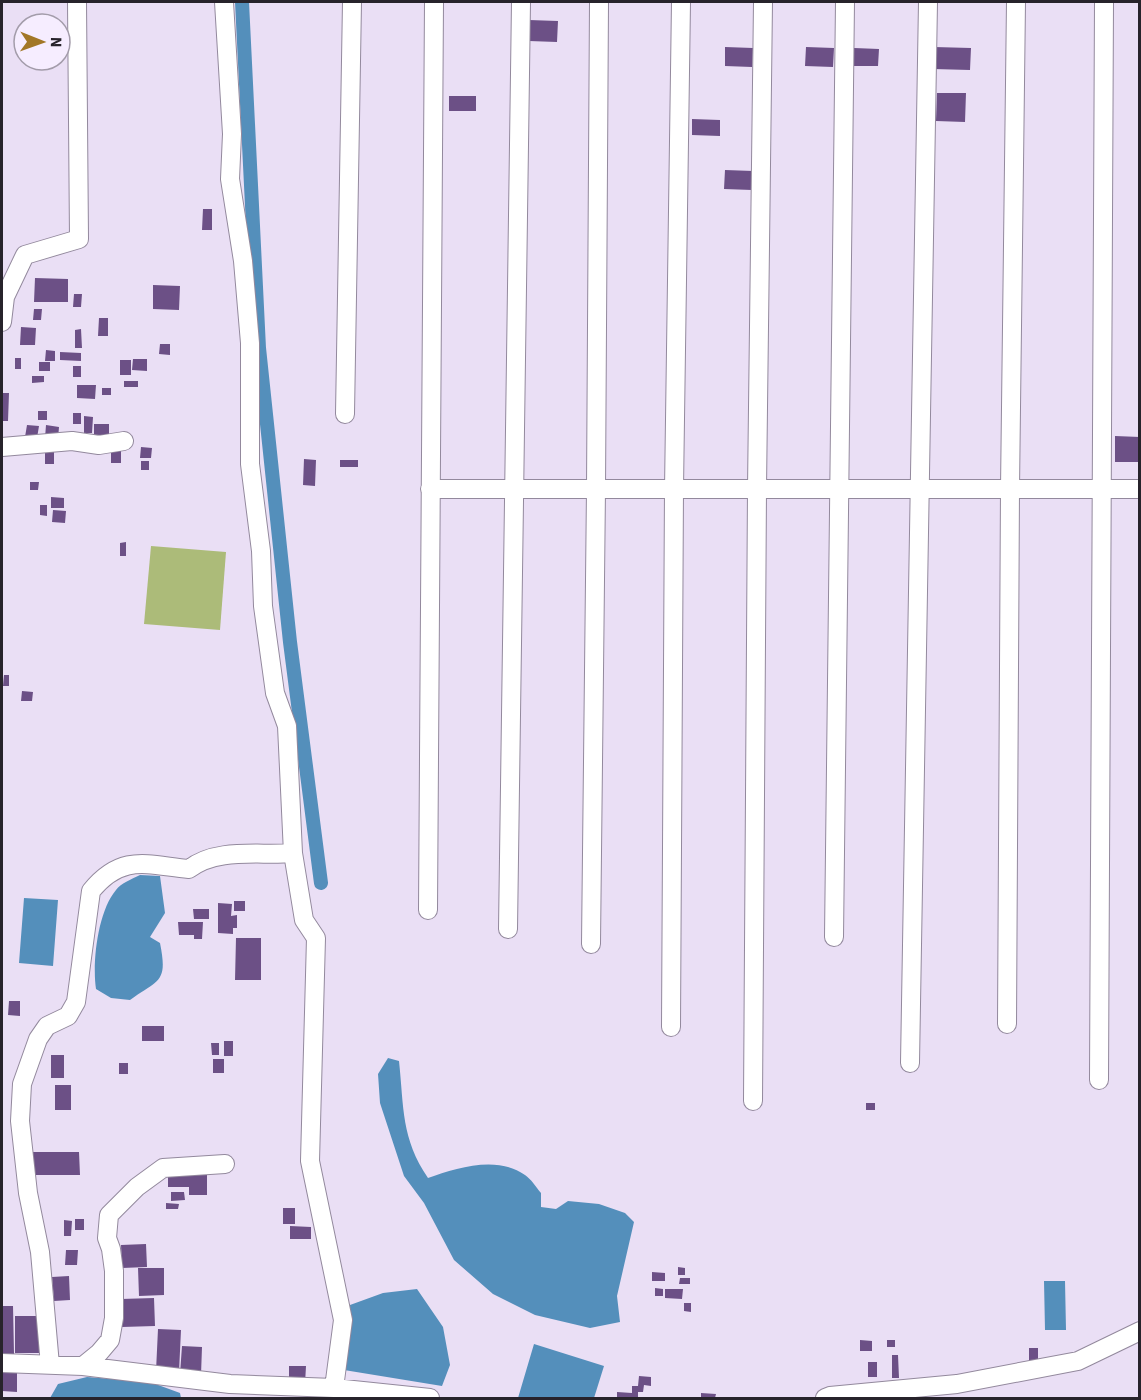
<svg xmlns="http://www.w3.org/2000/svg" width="1141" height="1400" font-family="'Source Sans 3',sans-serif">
<rect width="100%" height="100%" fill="#eadff5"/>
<path fill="#acbb79" d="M 151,546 L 226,552 L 220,630 L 144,624 Z"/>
<path fill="#548fbb" d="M 140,875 L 160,876 L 165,913 L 150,937 L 160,943 C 168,983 159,979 130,1000 L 111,998 L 96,989 C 92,962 98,911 116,890 C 121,883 132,879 140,875 Z
M 24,898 L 58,900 L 53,966 L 19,963 Z
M 388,1058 L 399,1061 C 404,1108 401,1138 428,1178 C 456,1168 497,1155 525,1175 C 531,1179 536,1187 541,1193 L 541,1207 L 556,1209 L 568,1201 L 599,1204 L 625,1213 L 634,1222 L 617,1296 L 620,1322 L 590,1328 L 535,1315 L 493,1294 L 454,1260 L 424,1203 L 404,1176 L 380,1103 L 378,1074 Z
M 1044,1281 L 1065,1281 L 1066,1330 L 1045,1330 Z
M 417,1289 L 443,1327 L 450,1365 L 442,1386 L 344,1370 L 350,1305 L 383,1293 Z
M 534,1344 L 604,1366 L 594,1398 L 518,1398 Z
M 87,1377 L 150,1382 L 180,1393 L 181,1398 L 50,1398 L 58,1384 Z"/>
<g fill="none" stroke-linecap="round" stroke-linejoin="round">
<path stroke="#548fbb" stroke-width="14" d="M 242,2 L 259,348 L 290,642 L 321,883"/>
</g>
<path fill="#6c5086" d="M 529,20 L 558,21 L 557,42 L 529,41 Z
M 725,47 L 753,48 L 752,67 L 725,66 Z
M 806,47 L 834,48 L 833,67 L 805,66 Z
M 934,47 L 971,48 L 970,70 L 933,69 Z
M 854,48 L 879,49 L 878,66 L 854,66 Z
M 937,93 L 966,93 L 965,122 L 936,121 Z
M 449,96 L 476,96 L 476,111 L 449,111 Z
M 692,119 L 720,120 L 720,136 L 692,135 Z
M 725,170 L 753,171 L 752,190 L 724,189 Z
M 203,209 L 212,209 L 212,230 L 202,230 Z
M 35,278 L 68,279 L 68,302 L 34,302 Z
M 153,285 L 180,286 L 179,310 L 153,309 Z
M 74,294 L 82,294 L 81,307 L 73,307 Z
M 34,309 L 42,309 L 41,320 L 33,320 Z
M 99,318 L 108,318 L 108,336 L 98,336 Z
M 21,327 L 36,328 L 35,345 L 20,345 Z
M 81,329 L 82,348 L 75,348 L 75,330 Z
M 160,344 L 170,344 L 170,355 L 159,354 Z
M 46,350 L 55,351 L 55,361 L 45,361 Z
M 60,352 L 81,353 L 81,361 L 60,360 Z
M 15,358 L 21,358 L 21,369 L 15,369 Z
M 133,359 L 147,359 L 147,371 L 132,370 Z
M 120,360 L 131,360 L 131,375 L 120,375 Z
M 39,362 L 50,362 L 50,371 L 39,371 Z
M 73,366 L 81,366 L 81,377 L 73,377 Z
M 32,376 L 44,376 L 44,382 L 32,383 Z
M 124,381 L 138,381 L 138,387 L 124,387 Z
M 77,385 L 96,385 L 95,399 L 77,398 Z
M 102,388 L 111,388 L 111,395 L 102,395 Z
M 2,393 L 9,393 L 8,421 L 2,421 Z
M 38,411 L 47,411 L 47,420 L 38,420 Z
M 73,413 L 81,413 L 81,424 L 73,424 Z
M 84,416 L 93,417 L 92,433 L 84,433 Z
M 94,424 L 109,424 L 109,441 L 94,441 Z
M 27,425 L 39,426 L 37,438 L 25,437 Z
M 46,425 L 59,427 L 58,439 L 45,438 Z
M 1115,436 L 1140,437 L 1140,462 L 1115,462 Z
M 141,447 L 152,448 L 151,458 L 140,458 Z
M 111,448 L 121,449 L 121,463 L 111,463 Z
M 45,452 L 54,452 L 54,464 L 45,464 Z
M 304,459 L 316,460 L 315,486 L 303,485 Z
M 340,460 L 358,460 L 358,467 L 340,467 Z
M 141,461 L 149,461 L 149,470 L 141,470 Z
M 30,482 L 39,482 L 38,490 L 30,490 Z
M 51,497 L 64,498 L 64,508 L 51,508 Z
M 40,505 L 47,505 L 47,516 L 40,515 Z
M 53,510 L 66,511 L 65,523 L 52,522 Z
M 126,542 L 126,556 L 120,556 L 120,543 Z
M 4,675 L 9,675 L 9,686 L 3,686 Z
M 22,691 L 33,692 L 32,701 L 21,701 Z
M 234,901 L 245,901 L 245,911 L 234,911 Z
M 218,903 L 232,904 L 231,916 L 237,915 L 237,928 L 233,928 L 233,934 L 218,933 Z
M 193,909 L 209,909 L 209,919 L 194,919 Z
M 178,922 L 203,922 L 202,939 L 194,939 L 194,935 L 179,935 Z
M 236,938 L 261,938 L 261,980 L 235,980 Z
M 9,1001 L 20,1001 L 20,1016 L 8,1015 Z
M 142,1026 L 164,1026 L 164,1041 L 142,1041 Z
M 224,1041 L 233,1041 L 233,1056 L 224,1056 Z
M 211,1043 L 219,1043 L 219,1055 L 212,1055 Z
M 51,1055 L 64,1055 L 64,1078 L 51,1078 Z
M 213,1059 L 224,1059 L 224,1073 L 213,1073 Z
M 119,1063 L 128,1063 L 128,1074 L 119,1074 Z
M 55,1085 L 71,1085 L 71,1110 L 55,1110 Z
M 866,1103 L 875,1103 L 875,1110 L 866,1110 Z
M 31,1152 L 79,1152 L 80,1175 L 31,1175 Z
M 168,1175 L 207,1175 L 207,1195 L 189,1195 L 189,1187 L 168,1187 Z
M 171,1192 L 184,1192 L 185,1200 L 171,1201 Z
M 166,1203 L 179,1204 L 178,1209 L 166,1209 Z
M 283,1208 L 295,1208 L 295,1224 L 283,1224 Z
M 75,1219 L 84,1219 L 84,1230 L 75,1230 Z
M 64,1220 L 72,1221 L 71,1236 L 64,1236 Z
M 290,1226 L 311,1227 L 311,1239 L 290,1239 Z
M 146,1244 L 147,1267 L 122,1268 L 121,1245 Z
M 66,1250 L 78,1250 L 77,1265 L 65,1265 Z
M 678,1267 L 685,1268 L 685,1275 L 678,1275 Z
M 138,1268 L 164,1268 L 164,1295 L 139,1296 Z
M 652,1272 L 665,1273 L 665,1281 L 652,1281 Z
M 69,1276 L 70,1300 L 54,1301 L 52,1277 Z
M 680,1278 L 690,1278 L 690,1284 L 679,1284 Z
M 655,1288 L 663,1289 L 663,1296 L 655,1296 Z
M 665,1289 L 683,1289 L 682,1299 L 665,1298 Z
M 154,1298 L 155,1326 L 122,1327 L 121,1299 Z
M 684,1303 L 691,1303 L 691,1312 L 684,1311 Z
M 2,1306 L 13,1306 L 14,1354 L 2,1354 Z
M 15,1316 L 42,1316 L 42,1353 L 15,1353 Z
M 158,1329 L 181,1330 L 179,1372 L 156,1371 Z
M 860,1340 L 872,1341 L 872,1351 L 860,1351 Z
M 887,1340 L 895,1340 L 895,1347 L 887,1347 Z
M 182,1346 L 202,1347 L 201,1375 L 180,1374 Z
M 1029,1348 L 1038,1348 L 1038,1362 L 1029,1363 Z
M 892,1355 L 898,1355 L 899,1378 L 892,1378 Z
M 868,1362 L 877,1362 L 877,1377 L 868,1377 Z
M 289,1366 L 306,1366 L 305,1384 L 289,1384 Z
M 2,1367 L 17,1368 L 17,1392 L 2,1391 Z
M 639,1376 L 651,1377 L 651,1386 L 644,1385 L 643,1392 L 638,1392 L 638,1398 L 617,1397 L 617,1392 L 632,1393 L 632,1386 L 638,1386 Z
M 701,1393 L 716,1394 L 715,1398 L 701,1398 Z"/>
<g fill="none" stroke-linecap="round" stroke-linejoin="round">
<defs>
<path id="minor" d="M 224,2 L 232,134 L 230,179 L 243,261 L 250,343 L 250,464 L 261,551 L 263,606 L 275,693 L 287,726 L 293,853 L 304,920 L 316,938 L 310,1161 L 343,1320 L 334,1388 L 326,1398
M 2,322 L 5,297 L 25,255 L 79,239 L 77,2
M 345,414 L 352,2
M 2,447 L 72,441 L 99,445 L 124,441
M 430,489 L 1140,489
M 428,910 L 434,2
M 508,929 L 521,2
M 834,937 L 845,2
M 591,944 L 596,489 L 599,2
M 1007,1024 L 1010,489 L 1016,2
M 671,1027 L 674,489 L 681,2
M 910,1063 L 928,2
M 1099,1080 L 1104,2
M 753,1101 L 757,489 L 763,2
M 2,1363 L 83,1366 L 230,1384 L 334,1388 L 430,1398
M 50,1365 L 40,1252 L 28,1193 L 20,1121 L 22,1084 L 38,1039 L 47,1026 L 68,1016 L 76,1002 L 91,891 C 122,853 147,865 189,869 C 217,847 260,856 293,853
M 83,1366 L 99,1353 L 110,1340 L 114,1318 L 114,1271 L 111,1249 L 107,1238 L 109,1215 L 137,1187 L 163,1168 L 225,1164
M 825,1398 L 830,1396 L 957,1384 L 1078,1361 L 1140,1331"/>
</defs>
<use href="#minor" stroke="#93899d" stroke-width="20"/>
<use href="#minor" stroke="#fff" stroke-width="18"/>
</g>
<rect width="1141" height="1400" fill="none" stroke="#27232b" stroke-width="6"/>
<g transform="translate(42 42) rotate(91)"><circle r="28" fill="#f6edff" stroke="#a39caa" stroke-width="1.5"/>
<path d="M0-4.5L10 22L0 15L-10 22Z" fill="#a27727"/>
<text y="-9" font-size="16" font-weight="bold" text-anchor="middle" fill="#27232b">N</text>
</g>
</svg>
